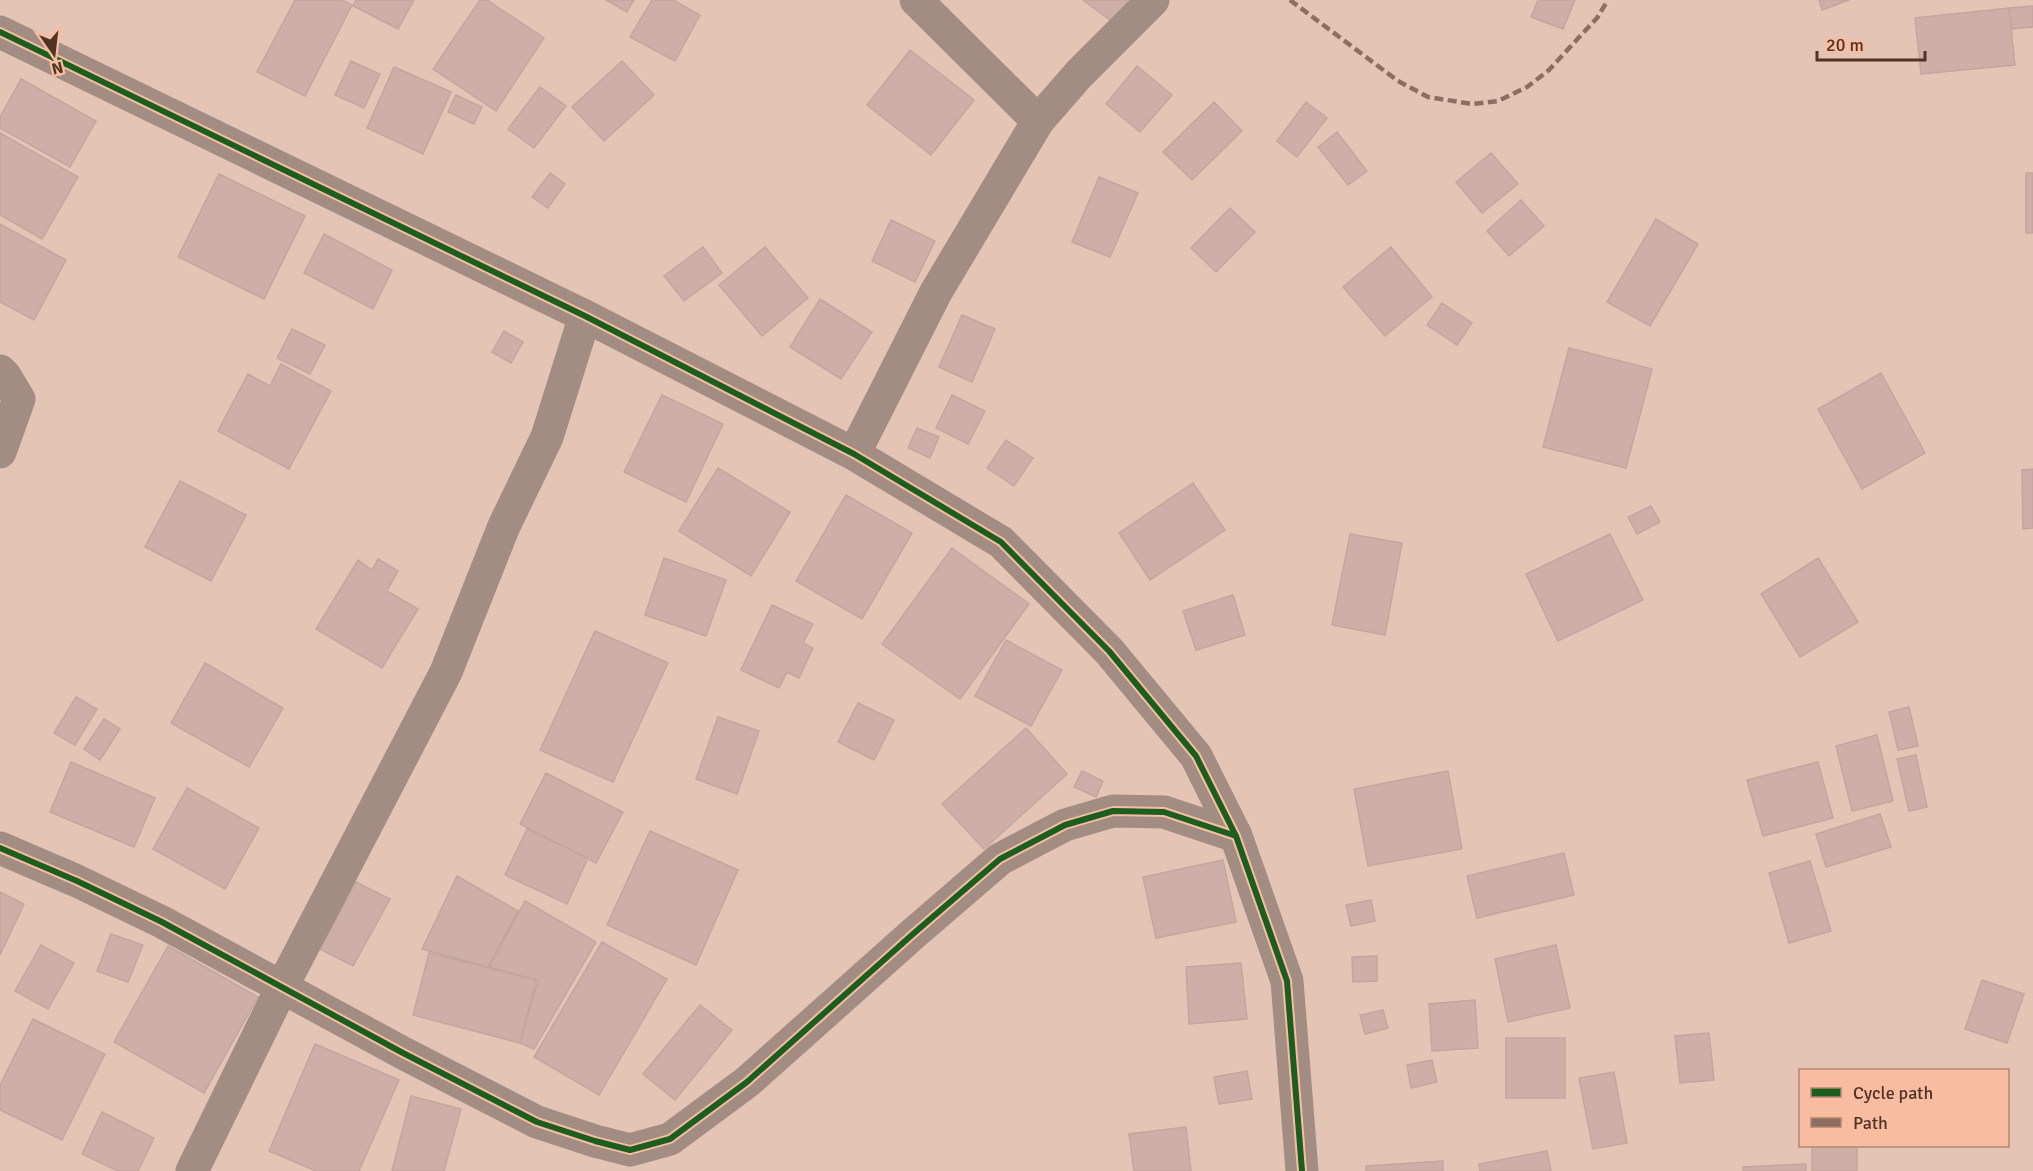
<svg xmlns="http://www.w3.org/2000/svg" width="2033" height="1171" font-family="Signika,sans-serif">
<rect width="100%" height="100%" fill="#e4c4b5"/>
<path fill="#cdafa7" stroke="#c3a69d" stroke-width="1.5" d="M 295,0 L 342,0 L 352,5 L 305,96 L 257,72 Z
M 356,0 L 414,0 L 398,29 L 353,6 Z
M 480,0 L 487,0 L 544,38 L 496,111 L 433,69 Z
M 606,0 L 634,0 L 627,12 Z
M 652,0 L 673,0 L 700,15 L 675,61 L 630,37 Z
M 1083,0 L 1132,0 L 1114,23 Z
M 1538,0 L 1575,0 L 1563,29 L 1531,17 Z
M 1819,0 L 1849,0 L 1822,10 Z
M 2033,6 L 2033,27 L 2012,29 L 2009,8 Z
M 2009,8 L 2015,65 L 1921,74 L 1915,18 Z
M 910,50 L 974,100 L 931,155 L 867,105 Z
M 351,61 L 380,74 L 364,108 L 335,95 Z
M 622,61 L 654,95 L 604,141 L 572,107 Z
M 1137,66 L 1172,95 L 1140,132 L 1106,104 Z
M 394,67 L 451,92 L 423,154 L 367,128 Z
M 21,79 L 96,121 L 70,167 L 0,128 L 0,117 Z
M 540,87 L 566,106 L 534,148 L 508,129 Z
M 456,95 L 482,107 L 474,124 L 448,112 Z
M 1214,102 L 1242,131 L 1192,180 L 1163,152 Z
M 1306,102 L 1327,118 L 1297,157 L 1277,141 Z
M 1337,132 L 1367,171 L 1348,185 L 1318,147 Z
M 0,133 L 78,177 L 42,239 L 0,215 Z
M 1491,153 L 1518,184 L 1482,213 L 1456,182 Z
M 550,173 L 565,184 L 548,208 L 532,197 Z
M 2026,173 L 2033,173 L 2033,233 L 2026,233 Z
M 219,174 L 305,216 L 264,299 L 178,257 Z
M 1099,177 L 1138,193 L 1110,257 L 1072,242 Z
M 1521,200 L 1544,226 L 1509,256 L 1487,231 Z
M 1230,208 L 1255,232 L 1216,272 L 1191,248 Z
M 1656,219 L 1698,244 L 1650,326 L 1607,302 Z
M 891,220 L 935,241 L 915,282 L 872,261 Z
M 0,224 L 66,260 L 34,320 L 0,302 Z
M 324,234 L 392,270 L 373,309 L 304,273 Z
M 703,247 L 722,273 L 684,301 L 664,276 Z
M 765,247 L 808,298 L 762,336 L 719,285 Z
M 1391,247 L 1432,297 L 1385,336 L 1343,287 Z
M 820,299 L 872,332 L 841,379 L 790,347 Z
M 1442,303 L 1472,323 L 1457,345 L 1427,325 Z
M 962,315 L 995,329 L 972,382 L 939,367 Z
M 292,329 L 325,345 L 310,374 L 277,358 Z
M 504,331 L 523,342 L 511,363 L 492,352 Z
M 1569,348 L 1652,369 L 1626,468 L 1543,447 Z
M 281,364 L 331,391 L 289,469 L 218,431 L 248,374 L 270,386 Z
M 1881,373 L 1925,453 L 1862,489 L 1818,409 Z
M 662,395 L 723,424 L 686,502 L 624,472 Z
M 952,395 L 985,411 L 968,444 L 936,428 Z
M 917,428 L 939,437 L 930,458 L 908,448 Z
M 1006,440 L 1033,458 L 1014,486 L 987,468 Z
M 718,468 L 790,512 L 751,576 L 679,531 Z
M 2033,469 L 2033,528 L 2023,529 L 2022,470 Z
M 180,481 L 246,515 L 211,581 L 145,547 Z
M 1193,483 L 1225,530 L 1150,580 L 1119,533 Z
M 846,495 L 912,533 L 862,619 L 796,581 Z
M 1651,506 L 1660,522 L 1637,534 L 1628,517 Z
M 1350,534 L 1402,543 L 1385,635 L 1332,625 Z
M 1610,534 L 1643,600 L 1558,641 L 1526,574 Z
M 952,548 L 1029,604 L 960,699 L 882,644 Z
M 664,558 L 726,580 L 706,636 L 645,615 Z
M 1818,558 L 1858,622 L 1800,657 L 1761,594 Z
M 378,559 L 398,571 L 387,591 L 418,609 L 382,668 L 316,629 L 358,560 L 372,570 Z
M 1233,595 L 1245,635 L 1196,650 L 1183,611 Z
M 772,605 L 813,624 L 803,643 L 813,648 L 799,678 L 787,672 L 779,688 L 741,670 Z
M 595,631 L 668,663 L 613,782 L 540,750 Z
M 1006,640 L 1062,670 L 1031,726 L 975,696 Z
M 205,663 L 283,708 L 249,767 L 171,723 Z
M 76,697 L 97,709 L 75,745 L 54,733 Z
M 858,703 L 894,720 L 874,760 L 838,742 Z
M 1909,707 L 1918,746 L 1898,750 L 1889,712 Z
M 718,717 L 759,731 L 737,794 L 696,779 Z
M 104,719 L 120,729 L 100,760 L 84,749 Z
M 1026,728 L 1067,774 L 984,849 L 942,804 Z
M 1877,735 L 1893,801 L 1852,811 L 1836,746 Z
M 1916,755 L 1927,807 L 1909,811 L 1897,759 Z
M 71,762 L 155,798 L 134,847 L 50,812 Z
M 1818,762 L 1833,818 L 1763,836 L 1747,780 Z
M 1082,771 L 1103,781 L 1096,797 L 1074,787 Z
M 1448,771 L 1462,849 L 1368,866 L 1354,789 Z
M 546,773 L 623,812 L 596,863 L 520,824 Z
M 187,788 L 259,828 L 225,889 L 153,849 Z
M 1880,814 L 1891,847 L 1826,867 L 1816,834 Z
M 527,829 L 588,858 L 567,904 L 505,875 Z
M 650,831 L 738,870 L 696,965 L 607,925 Z
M 1564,853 L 1574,895 L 1477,918 L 1467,876 Z
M 1223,860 L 1236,922 L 1156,938 L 1143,877 Z
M 1810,861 L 1831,931 L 1789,943 L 1769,873 Z
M 457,876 L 518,911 L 488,967 L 422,949 Z
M 356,882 L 390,899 L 353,966 L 320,949 Z
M 0,892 L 24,904 L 0,955 Z
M 1371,900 L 1375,921 L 1351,926 L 1346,905 Z
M 525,901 L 596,942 L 534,1049 L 520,1043 L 538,980 L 489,967 Z
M 111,934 L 143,945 L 128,982 L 97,971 Z
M 602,942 L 667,979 L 599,1095 L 534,1057 Z
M 41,945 L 74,963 L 48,1009 L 15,991 Z
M 1556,945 L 1570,1008 L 1508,1022 L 1495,959 Z
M 168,946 L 258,997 L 204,1093 L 114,1042 Z
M 429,953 L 536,980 L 520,1043 L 413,1015 Z
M 1377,956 L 1377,981 L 1353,982 L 1352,957 Z
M 1241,963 L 1247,1019 L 1189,1024 L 1186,967 Z
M 1982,980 L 2024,994 L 2007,1043 L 1965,1029 Z
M 1475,1000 L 1478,1048 L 1432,1051 L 1429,1004 Z
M 700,1005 L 732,1030 L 675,1100 L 643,1074 Z
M 1383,1010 L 1388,1028 L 1365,1034 L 1360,1015 Z
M 33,1019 L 105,1054 L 62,1140 L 0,1110 L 0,1085 Z
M 1709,1033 L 1714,1080 L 1680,1083 L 1675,1036 Z
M 1506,1038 L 1565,1038 L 1565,1098 L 1506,1098 Z
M 315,1044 L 399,1080 L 359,1171 L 316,1171 L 269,1151 Z
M 1432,1060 L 1437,1082 L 1411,1088 L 1407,1065 Z
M 1247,1071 L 1252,1099 L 1219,1104 L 1214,1077 Z
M 1614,1072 L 1627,1143 L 1593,1149 L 1579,1078 Z
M 411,1096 L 461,1109 L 444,1171 L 392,1171 Z
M 102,1112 L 154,1138 L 138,1171 L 118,1171 L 82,1154 Z
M 1186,1127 L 1191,1171 L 1134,1171 L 1129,1134 Z
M 1812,1146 L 1857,1146 L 1857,1171 L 1812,1171 Z
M 1547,1151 L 1551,1171 L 1480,1171 L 1479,1164 Z
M 1443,1161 L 1443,1171 L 1366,1171 L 1366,1166 Z
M 1806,1164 L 1806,1171 L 1743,1171 L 1743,1167 Z"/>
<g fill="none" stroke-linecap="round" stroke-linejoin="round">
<path stroke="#a38d83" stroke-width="33" d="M 916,0 L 1038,121
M 0,32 L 585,316 L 854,454 L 1001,542 L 1109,651 L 1196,756 L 1236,836 L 1287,981 L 1302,1171
M 0,371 L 5,376 L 19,399 L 0,452
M 854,454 L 936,292 L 1038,121 L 1079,74 L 1153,0
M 0,848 L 77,881 L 162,922 L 403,1053 L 537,1122 L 595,1141 L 630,1150 L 670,1139 L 747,1082 L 913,934 L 1000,859 L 1065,825 L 1113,811 L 1164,812 L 1236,836
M 192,1171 L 282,987 L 446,672 L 504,526 L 547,437 L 585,316"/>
<path stroke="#8d6e63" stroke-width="4.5" stroke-dasharray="9 4.5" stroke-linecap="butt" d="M 1290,0 L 1398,81 L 1428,97 L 1472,104 L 1498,101 L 1527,87 L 1549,70 L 1582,34 L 1597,18 L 1608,0"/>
<defs>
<path id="cycleway" d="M 0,32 L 585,316 L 854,454 L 1001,542 L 1109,651 L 1196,756 L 1236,836 L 1287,981 L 1302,1171
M 0,848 L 77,881 L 162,922 L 403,1053 L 537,1122 L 595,1141 L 630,1150 L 670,1139 L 747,1082 L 913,934 L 1000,859 L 1065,825 L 1113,811 L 1164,812 L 1236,836"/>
</defs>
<use href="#cycleway" stroke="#f8bda1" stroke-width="10"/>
<use href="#cycleway" stroke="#1b5e20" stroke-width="6"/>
</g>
<rect x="1799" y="1069" width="210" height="78" fill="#f8bda1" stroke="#b5866f" stroke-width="1.5"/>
<rect x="1811" y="1088" width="30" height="9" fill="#1b5e20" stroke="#b5866f" stroke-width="1.5"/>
<text x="1853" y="1099" font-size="18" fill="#503325">Cycle path</text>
<rect x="1811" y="1118" width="30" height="9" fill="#8d6e63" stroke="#b5866f" stroke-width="1.5"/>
<text x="1853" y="1129" font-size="18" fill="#503325">Path</text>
<g transform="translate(54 54) rotate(166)" stroke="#f8bda1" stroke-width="4.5" paint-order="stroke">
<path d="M0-4.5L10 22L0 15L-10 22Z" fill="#503325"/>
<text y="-9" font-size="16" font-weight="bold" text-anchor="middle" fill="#503325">N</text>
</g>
<path d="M1817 51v9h108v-9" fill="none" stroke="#503325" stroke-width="3"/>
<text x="1826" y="51" font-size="18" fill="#503325" stroke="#f8bda1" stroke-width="4.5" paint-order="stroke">20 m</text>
</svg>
